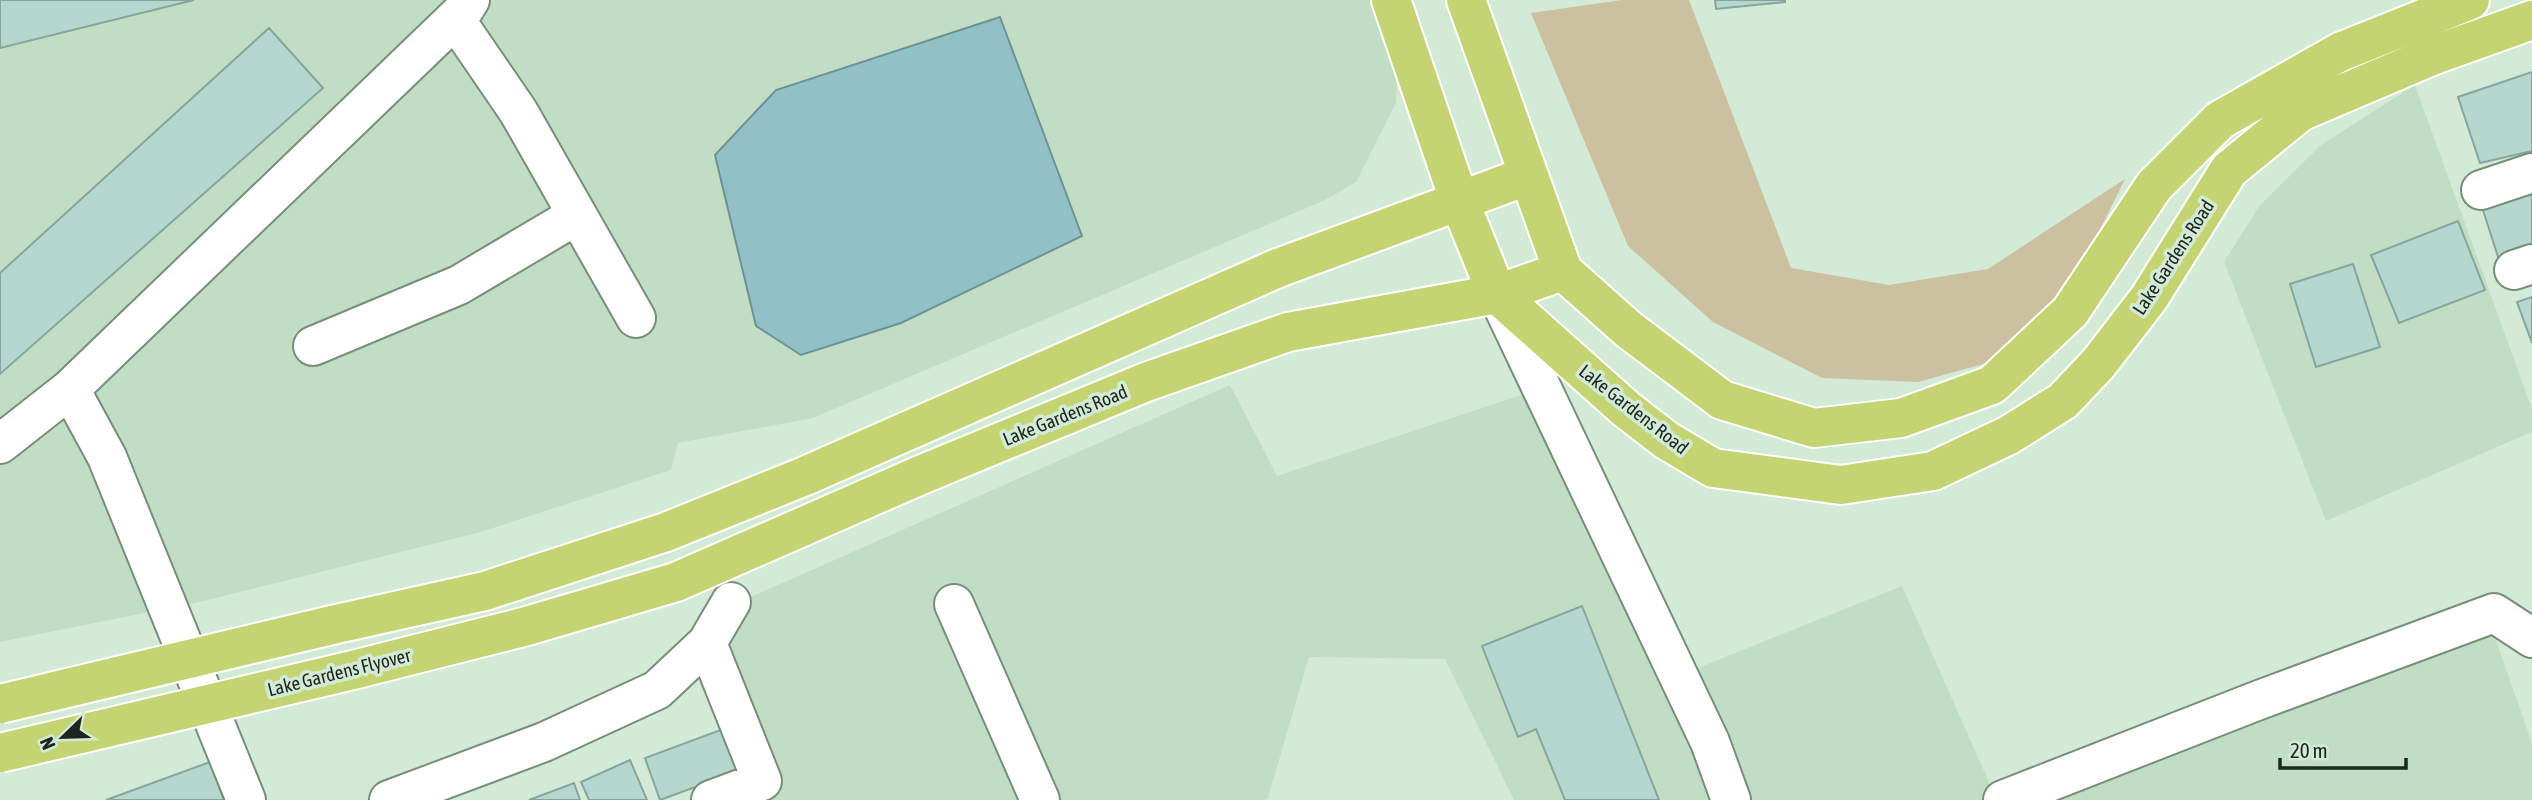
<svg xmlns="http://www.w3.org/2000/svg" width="2532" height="800" font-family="'Asap Condensed',sans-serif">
<rect width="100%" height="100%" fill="#d3ebd6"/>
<path fill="#c1dec5" d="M 0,0 L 1393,0 L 1399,27 L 1396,103 L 1356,182 L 1323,201 L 813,418 L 678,443 L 671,470 L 481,532 L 200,602 L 0,642 Z
M 2415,85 L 2532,409 L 2532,432 L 2326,521 L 2224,262 L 2260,205 L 2321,145 Z
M 1230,385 L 1277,476 L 1530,392 L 1674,693 L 1715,800 L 1514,800 L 1445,659 L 1309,657 L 1268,798 L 1264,800 L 750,800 L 716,647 L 746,599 Z
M 1902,586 L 1997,800 L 1738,800 L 1688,672 Z
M 2491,626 L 2532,743 L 2532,800 L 2039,800 Z"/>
<path fill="#cbc09f" d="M 1622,0 L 1689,0 L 1791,268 L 1889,285 L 1988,269 L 2125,179 L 2067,296 L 2012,356 L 1918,382 L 1822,378 L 1713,322 L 1628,246 L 1531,13 Z"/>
<path fill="#91c1c6" stroke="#6e9294" stroke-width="2" d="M 1000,17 L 1082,236 L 901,323 L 801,355 L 756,326 L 715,155 L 776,90 Z"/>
<path fill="#b6d7cd" stroke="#86a69d" stroke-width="2" d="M 0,0 L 194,0 L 0,48 Z
M 1715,0 L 1785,0 L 1785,2 L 1716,9 Z
M 269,28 L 323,88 L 0,374 L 0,273 Z
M 2532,72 L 2532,151 L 2480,163 L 2458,97 Z
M 2532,185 L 2532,256 L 2501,266 L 2480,201 Z
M 2458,221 L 2485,290 L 2399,323 L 2371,255 Z
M 2353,264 L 2380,347 L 2316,367 L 2290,284 Z
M 2532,297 L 2532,343 L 2517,302 Z
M 1582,606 L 1659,800 L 1565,800 L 1536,729 L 1518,737 L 1482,646 Z
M 734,725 L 750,767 L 660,800 L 645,758 Z
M 630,760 L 647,800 L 589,800 L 581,782 Z
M 210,762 L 224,800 L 106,800 Z
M 574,783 L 580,800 L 529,800 Z"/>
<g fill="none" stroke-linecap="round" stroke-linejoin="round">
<defs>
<path id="minor" d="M 455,19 L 518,111 L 636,318
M 2481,190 L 2532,173
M 2514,270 L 2532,264
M 1497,294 L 1710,742 L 1731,800
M 313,346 L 459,285 L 577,215
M 70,389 L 107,457 L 246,800
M 0,444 L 70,389 L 463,11 L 470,0
M 954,604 L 1040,800
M 707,643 L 762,781 L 711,800
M 389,800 L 544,742 L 657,690 L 707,643 L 731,602
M 2003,800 L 2259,700 L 2494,613 L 2532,638"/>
<path id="major" d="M 1391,0 L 1460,203 L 1497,294 L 1626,409 L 1666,440 L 1713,468 L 1841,485 L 1933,471 L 2009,435 L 2063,401 L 2098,364 L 2149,298 L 2229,170 L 2300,112 L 2434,55 L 2532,20
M 1466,0 L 1563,271 L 1628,329 L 1722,400 L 1814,428 L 1901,418 L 1992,385 L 2070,312 L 2154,186 L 2220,120 L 2340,52 L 2470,0
M 332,625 L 485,591 L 666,532 L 805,476 L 1278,268 L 1527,176
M 353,670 L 527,626 L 676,582 L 923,474 L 1146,382 L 1288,332 L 1497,294 L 1563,271"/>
</defs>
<use href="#minor" stroke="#788e7b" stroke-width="42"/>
<use href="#major" stroke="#fff" stroke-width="42"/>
<use href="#minor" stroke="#fff" stroke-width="38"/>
<use href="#major" stroke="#c3d471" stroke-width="38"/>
<defs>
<path id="major-bridge" d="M 0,704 L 332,625
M 0,753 L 353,670"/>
</defs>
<use href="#major-bridge" stroke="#fff" stroke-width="42" stroke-linecap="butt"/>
<use href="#major-bridge" stroke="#c3d471" stroke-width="38"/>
</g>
<g text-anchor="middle" stroke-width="7" stroke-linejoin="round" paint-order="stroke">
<g font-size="19" fill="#1c251e" stroke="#d3ebd6">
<text transform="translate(2173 257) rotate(-57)" y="7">Lake Gardens Road</text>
<text transform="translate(1634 409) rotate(38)" y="7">Lake Gardens Road</text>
<text transform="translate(1065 415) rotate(-22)" y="7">Lake Gardens Road</text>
<text transform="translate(339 672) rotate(-14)" y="7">Lake Gardens Flyover</text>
</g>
</g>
<g transform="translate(63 737) rotate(247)" stroke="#d3ebd6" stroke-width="5" paint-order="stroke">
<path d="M0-5L12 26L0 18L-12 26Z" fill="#1c251e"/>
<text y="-10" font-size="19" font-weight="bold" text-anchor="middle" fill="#1c251e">N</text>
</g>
<path d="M2280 758v10h126v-10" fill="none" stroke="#1c251e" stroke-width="3.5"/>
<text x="2290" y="758" font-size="21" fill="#1c251e" stroke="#d3ebd6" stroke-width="5" paint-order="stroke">20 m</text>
</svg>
